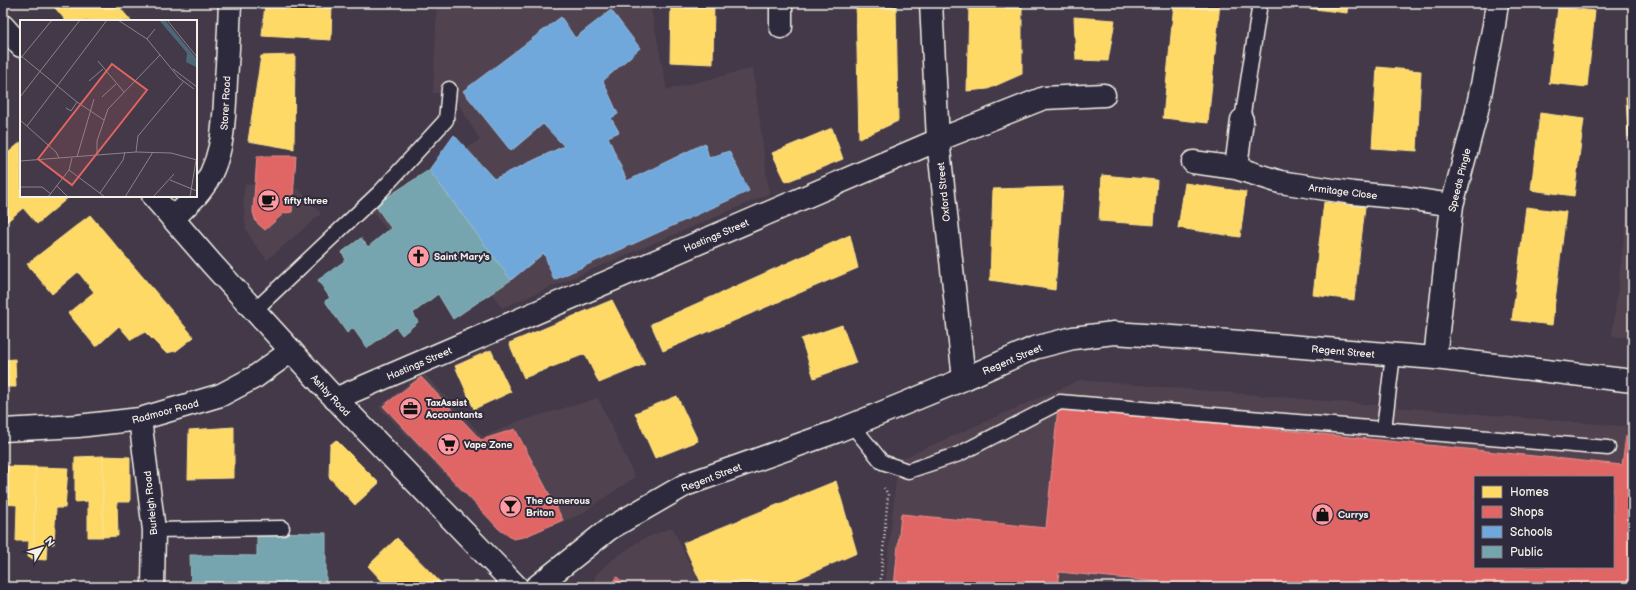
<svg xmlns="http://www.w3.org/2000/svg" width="1636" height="590" font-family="'Balsamiq Sans',sans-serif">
<rect width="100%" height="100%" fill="#433948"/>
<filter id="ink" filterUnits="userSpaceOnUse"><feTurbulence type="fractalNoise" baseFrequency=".025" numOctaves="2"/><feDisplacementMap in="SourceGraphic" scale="8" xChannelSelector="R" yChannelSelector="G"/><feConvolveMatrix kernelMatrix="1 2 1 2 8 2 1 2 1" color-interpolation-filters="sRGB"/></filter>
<g filter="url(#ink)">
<path fill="#514350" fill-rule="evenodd" d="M 437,3 L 650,3 L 667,90 L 753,68 L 769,194 L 502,308 L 432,210 L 391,235 L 370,208 L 381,199 L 480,140 L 460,107 L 456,94 L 433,93 Z
M 1633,164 L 1633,338 L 1612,336 Z
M 245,184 L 299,189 L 321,214 L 267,260 L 253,242 L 246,230 L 243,200 Z
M 423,372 L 483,437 L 517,422 L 598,398 L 635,477 L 581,514 L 527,537 L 513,540 L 499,531 L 379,407 Z
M 1080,380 L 1633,427 L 1633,587 L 885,587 L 898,460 ZM 1475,477 L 1613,477 L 1613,567 L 1475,567 Z
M 672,527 L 701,587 L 592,587 L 596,574 L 613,559 L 641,540 Z"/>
<path fill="#ffd966" stroke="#fce08d" d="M 51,3 L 116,3 L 131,21 L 66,21 Z
M 265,3 L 332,3 L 331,40 L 262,36 Z
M 671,3 L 714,3 L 713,64 L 670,62 Z
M 856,3 L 896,3 L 898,121 L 859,139 Z
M 969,3 L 1022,3 L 1022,74 L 988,89 L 967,91 Z
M 1174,3 L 1220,3 L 1208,123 L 1163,118 Z
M 1282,3 L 1348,3 L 1347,13 L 1282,5 Z
M 1558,7 L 1595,11 L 1587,87 L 1549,83 Z
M 1074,17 L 1115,20 L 1108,61 L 1076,60 Z
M 295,55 L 294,149 L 248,141 L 261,56 Z
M 1377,67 L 1421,71 L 1417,151 L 1372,148 Z
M 1626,97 L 1633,97 L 1633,137 L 1628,137 Z
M 1540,113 L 1584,119 L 1574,196 L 1531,190 Z
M 832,128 L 843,159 L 786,182 L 772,153 Z
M 21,142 L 21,196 L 70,196 L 37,224 L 23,208 L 3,225 L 3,157 Z
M 1102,175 L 1157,180 L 1154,225 L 1099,221 Z
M 1185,183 L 1246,192 L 1240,237 L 1178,228 Z
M 1063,187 L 1055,290 L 990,280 L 993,189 Z
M 1324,202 L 1365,207 L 1354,300 L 1313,295 Z
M 1526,207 L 1566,212 L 1552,325 L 1512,320 Z
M 90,215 L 194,337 L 176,351 L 166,353 L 145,332 L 131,340 L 119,326 L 96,347 L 68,313 L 94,292 L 78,272 L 52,294 L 27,264 Z
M 850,235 L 858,268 L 663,351 L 651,324 Z
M 612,300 L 645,364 L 599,383 L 585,354 L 524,378 L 509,343 Z
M 842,325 L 856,363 L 814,378 L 801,339 Z
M 491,350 L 511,392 L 474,409 L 455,366 Z
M 15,359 L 16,387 L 3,387 L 3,360 Z
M 677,396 L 698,441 L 655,458 L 635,413 Z
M 234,427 L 234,478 L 188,479 L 189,430 Z
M 336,440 L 379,483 L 355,505 L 329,477 L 330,445 Z
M 103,456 L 103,537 L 88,537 L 88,501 L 75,502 L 75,457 Z
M 103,456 L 130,457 L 130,502 L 117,502 L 118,536 L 103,537 Z
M 3,466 L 4,466 L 3,512 Z
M 4,466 L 36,467 L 33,559 L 28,557 L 29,541 L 16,541 L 17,505 L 3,504 Z
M 36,467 L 68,468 L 65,508 L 56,508 L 54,544 L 47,544 L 46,560 L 33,559 Z
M 836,481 L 857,553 L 779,587 L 703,587 L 683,543 Z
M 397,538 L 445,587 L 380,587 L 384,583 L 368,566 Z"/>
<path fill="#e06666" stroke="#e6908d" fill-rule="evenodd" d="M 257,156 L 296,156 L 292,212 L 284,213 L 265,230 L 256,222 L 253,212 Z
M 421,377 L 481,440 L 515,429 L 563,520 L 524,537 L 513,539 L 499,529 L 383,406 Z
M 1058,407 L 1622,465 L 1626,436 L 1633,437 L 1633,587 L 1209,587 L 1059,572 L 1057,587 L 894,587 L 901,514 L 1046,528 ZM 1475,477 L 1613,477 L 1613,567 L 1475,567 Z
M 617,577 L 628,587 L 608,587 Z"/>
<path fill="#6fa8dc" stroke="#97bee0" d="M 611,10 L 640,48 L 603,81 L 618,114 L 611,118 L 619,132 L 608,137 L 627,181 L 705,143 L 709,158 L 729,151 L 749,191 L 554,280 L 544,253 L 511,280 L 429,170 L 454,135 L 494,179 L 564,146 L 543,124 L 511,151 L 463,91 L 561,17 L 575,38 Z"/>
<path fill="#76a5af" stroke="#9cbcc0" d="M 429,170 L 511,280 L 453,319 L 438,294 L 413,313 L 418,322 L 402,335 L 396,327 L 367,348 L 353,328 L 347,333 L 325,301 L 330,298 L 318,280 L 346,260 L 342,252 L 361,238 L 368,247 L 391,228 L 375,205 Z
M 257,532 L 326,533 L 326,587 L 191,587 L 190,555 L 257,556 Z"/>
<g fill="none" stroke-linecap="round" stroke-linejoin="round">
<defs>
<path id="service" d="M 1242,120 L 1260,3
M 254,311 L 381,191 L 446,120 L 449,89
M 852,425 L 882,462 L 908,471 L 959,454 L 1060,402 L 1608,448
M 1384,429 L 1393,355
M 154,530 L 282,528"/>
<path id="minor" d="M 781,3 L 781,27
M 931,3 L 938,140 L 964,379
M 1193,162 L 1236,168 L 1280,182 L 1353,193 L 1406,198 L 1452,205
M 1236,168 L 1242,120
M 196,196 C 225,164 224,120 226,80 C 228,54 229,29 230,3
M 173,219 L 196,196
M 1435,358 L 1452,205 L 1476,115 L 1494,25 L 1497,3
M 335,399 L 938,140 L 1044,98 L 1104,95
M 140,419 L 154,530 L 153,587
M 3,430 L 78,426 L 140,419 L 221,395 L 255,377 L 291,351
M 536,587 L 609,529 L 685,485 L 835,432 L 964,379 L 1034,348 L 1073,338 L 1114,333 L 1203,339 L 1435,358 L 1633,381"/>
<path id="primary" d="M 3,26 L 21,46
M 153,196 L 212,264 L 327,390 L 517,587"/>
</defs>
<use href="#service" stroke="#f4f1e8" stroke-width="17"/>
<use href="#minor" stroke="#f4f1e8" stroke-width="25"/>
<use href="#primary" stroke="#f4f1e8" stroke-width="25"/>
<path stroke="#f4f1e8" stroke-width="2.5" stroke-dasharray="1 3" stroke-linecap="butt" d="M 880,587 L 888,494 L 884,488"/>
<use href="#service" stroke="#2f2a3d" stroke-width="14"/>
<use href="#minor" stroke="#2f2a3d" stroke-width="22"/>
<use href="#primary" stroke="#2f2a3d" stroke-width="22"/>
</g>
</g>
<defs>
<symbol id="cafe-disc" viewBox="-11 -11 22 22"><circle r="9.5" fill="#ff9aa2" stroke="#2f2a3d"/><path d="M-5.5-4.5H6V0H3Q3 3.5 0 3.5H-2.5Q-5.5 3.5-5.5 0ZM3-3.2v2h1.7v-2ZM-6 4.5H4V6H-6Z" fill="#111"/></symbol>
<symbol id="church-disc" viewBox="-11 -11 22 22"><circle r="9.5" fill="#ff9aa2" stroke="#2f2a3d"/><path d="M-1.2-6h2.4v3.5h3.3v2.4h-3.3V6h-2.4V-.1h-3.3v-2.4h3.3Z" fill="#111"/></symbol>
<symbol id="office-disc" viewBox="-11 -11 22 22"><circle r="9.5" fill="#ff9aa2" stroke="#2f2a3d"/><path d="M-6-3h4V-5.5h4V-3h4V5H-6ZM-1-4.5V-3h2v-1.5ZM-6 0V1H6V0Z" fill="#111"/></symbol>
<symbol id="supermarket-disc" viewBox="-11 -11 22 22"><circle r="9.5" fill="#ff9aa2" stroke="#2f2a3d"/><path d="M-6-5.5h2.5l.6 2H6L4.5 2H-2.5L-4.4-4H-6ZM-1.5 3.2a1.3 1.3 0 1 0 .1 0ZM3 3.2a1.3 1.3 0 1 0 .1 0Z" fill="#111"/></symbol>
<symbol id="bar-disc" viewBox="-11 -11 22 22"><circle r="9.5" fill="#ff9aa2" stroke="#2f2a3d"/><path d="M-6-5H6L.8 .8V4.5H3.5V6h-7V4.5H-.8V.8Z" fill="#111"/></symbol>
<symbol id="shop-disc" viewBox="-11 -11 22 22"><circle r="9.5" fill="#ff9aa2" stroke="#2f2a3d"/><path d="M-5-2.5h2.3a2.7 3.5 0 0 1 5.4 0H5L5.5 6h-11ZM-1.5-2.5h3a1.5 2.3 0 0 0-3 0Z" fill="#111"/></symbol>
</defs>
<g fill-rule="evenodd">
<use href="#cafe-disc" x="256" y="188" width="25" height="25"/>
<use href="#church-disc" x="406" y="244" width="25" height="25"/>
<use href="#office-disc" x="398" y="396" width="25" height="25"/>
<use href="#supermarket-disc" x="436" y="432" width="25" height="25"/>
<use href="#bar-disc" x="498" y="494" width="25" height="25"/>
<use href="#shop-disc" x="1310" y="502" width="25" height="25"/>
</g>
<g text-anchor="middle" stroke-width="4" stroke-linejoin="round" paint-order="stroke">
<g font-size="10" fill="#f4f1e8" stroke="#2f2a3d">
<text transform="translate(225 103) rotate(-87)" y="4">Storer Road</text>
<text transform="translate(1459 180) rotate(-76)" y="4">Speeds Pingle</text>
<text transform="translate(1343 191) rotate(7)" y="4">Armitage Close</text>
<text transform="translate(943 192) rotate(-96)" y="4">Oxford Street</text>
<text transform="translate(716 235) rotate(-23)" y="4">Hastings Street</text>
<text transform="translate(1343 351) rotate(5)" y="4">Regent Street</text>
<text transform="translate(1012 359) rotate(-23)" y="4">Regent Street</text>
<text transform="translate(419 363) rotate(-23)" y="4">Hastings Street</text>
<text transform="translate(331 395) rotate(47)" y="4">Ashby Road</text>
<text transform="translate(165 411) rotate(-15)" y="4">Radmoor Road</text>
<text transform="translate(711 477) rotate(-21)" y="4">Regent Street</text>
<text transform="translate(150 503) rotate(-96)" y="4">Burleigh Road</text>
</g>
<g font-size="10" font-weight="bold" fill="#f4f1e8" stroke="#2f2a3d" text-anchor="start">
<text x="284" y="204">fifty three</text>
<text x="434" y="260">Saint Mary's</text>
<text x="426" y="406">TaxAssist<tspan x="426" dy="12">Accountants</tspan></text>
<text x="464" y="448">Vape Zone</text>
<text x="526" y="504">The Generous<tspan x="526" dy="12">Briton</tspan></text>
<text x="1338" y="518">Currys</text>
</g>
</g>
<g transform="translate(20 20)">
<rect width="177" height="177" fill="#433948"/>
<path d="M 139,0 L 145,0 L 177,39 L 176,47 L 166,42 L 167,33 Z" fill="#4e6776"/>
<path fill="none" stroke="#8a8388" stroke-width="1" d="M 98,0 L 127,19 L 159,58 L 174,69M 147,0 L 177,37M 127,19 L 135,9M 0,35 L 57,82 L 84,100M 0,39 L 32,0M 78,41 L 104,72M 153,49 L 177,67M 69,61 L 83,49M 0,77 L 60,0M 82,77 L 96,64M 46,88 L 51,91 L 57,82M 0,100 L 36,132 L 39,138M 7,106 L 87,0M 116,132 L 118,116 L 164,61M 77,135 L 77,121 L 88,89 L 140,35M 57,137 L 74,79M 0,141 L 116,132 L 151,133 L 177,140M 49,150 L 85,177M 150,160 L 177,171M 37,166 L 48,177M 0,167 L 22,167 L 31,174M 80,173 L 103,140 L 105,132M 28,177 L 49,150 L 52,138M 105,177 L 133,132M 133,177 L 154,154M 170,177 L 176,140"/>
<path fill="#df6462" fill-opacity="0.15" stroke="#df6462" stroke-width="2" d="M 92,44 L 127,70 L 52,165 L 18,139 Z"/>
<rect width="177" height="177" fill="none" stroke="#f4f1e8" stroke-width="2"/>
</g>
<rect width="1636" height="590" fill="none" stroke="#2f2a3d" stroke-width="16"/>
<rect x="8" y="8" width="1620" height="574" fill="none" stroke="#f4f1e8" stroke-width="1.5" filter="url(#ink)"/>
<rect x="1474" y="476" width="140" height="92" fill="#2f2a3d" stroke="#7e7a81"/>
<rect x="1482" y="486" width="20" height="12" fill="#ffd966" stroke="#7e7a81"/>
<text x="1510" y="496" font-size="12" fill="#f4f1e8">Homes</text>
<rect x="1482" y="506" width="20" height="12" fill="#e06666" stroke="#7e7a81"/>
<text x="1510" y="516" font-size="12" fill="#f4f1e8">Shops</text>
<rect x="1482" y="526" width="20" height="12" fill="#6fa8dc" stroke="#7e7a81"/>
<text x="1510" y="536" font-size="12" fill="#f4f1e8">Schools</text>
<rect x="1482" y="546" width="20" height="12" fill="#76a5af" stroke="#7e7a81"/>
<text x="1510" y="556" font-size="12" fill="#f4f1e8">Public</text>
<g transform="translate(42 548) rotate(52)" stroke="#2f2a3d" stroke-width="3" paint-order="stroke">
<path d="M0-3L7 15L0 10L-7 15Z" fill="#f4f1e8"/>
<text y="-6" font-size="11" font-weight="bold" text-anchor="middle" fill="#f4f1e8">N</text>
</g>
</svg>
